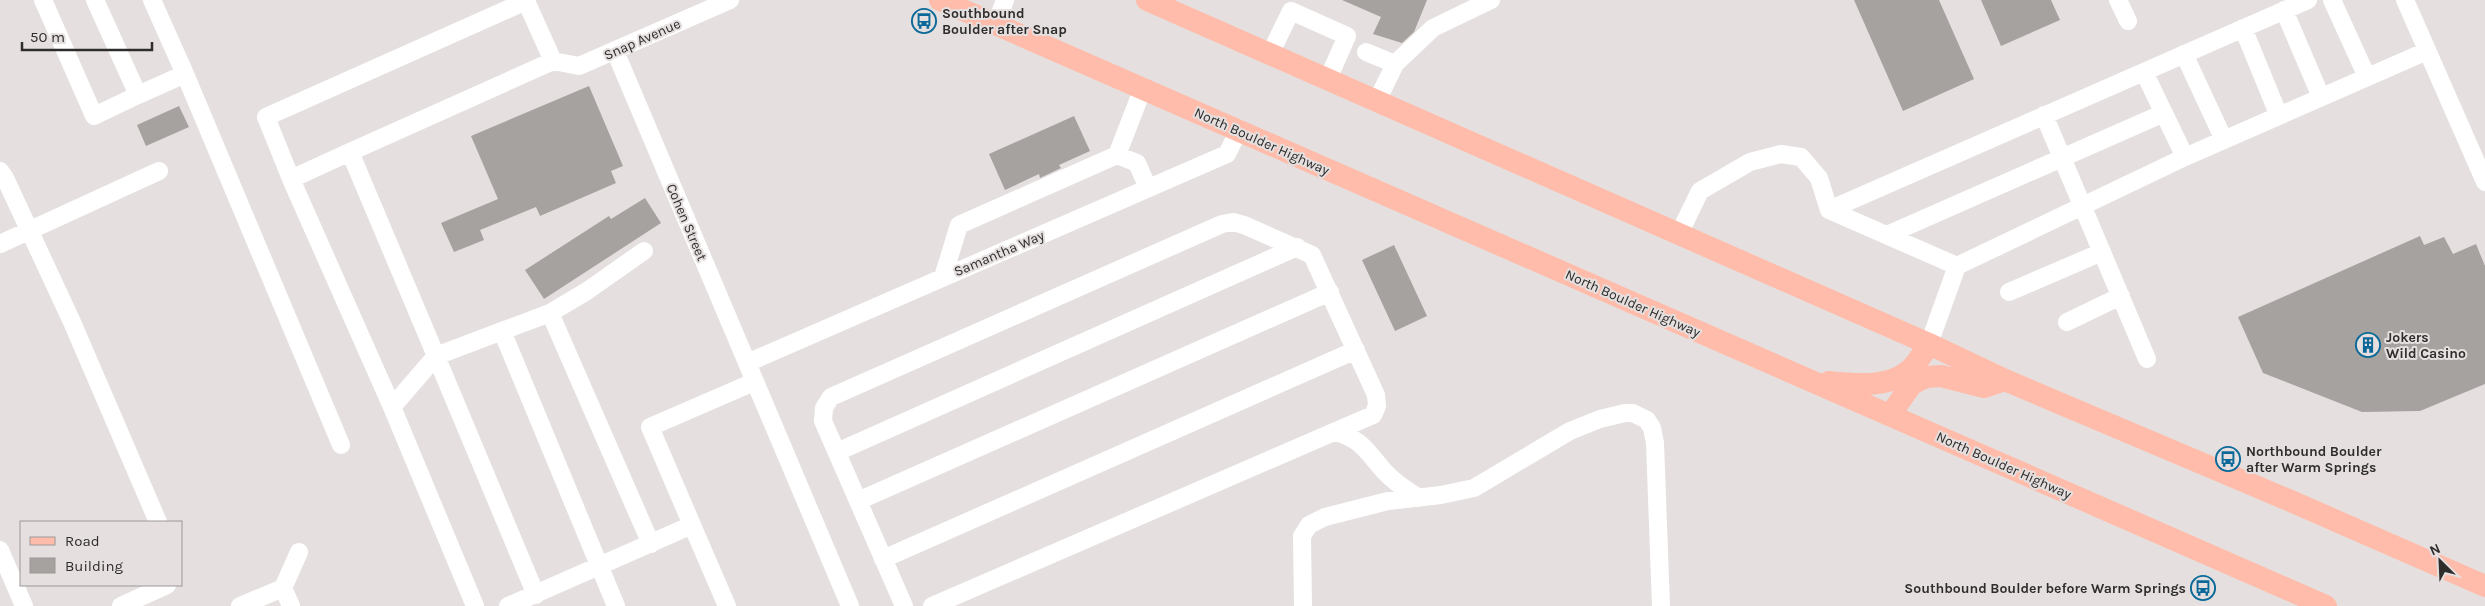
<svg xmlns="http://www.w3.org/2000/svg" width="2485" height="606" font-family="Karla,sans-serif">
<rect width="100%" height="100%" fill="#e5e0df"/>
<path fill="#a6a2a0" d="M 1342,0 L 1427,0 L 1414,32 L 1402,43 L 1373,34 L 1381,17 Z
M 1854,0 L 1939,0 L 1974,79 L 1903,111 Z
M 1981,0 L 2051,0 L 2060,20 L 2001,46 Z
M 589,86 L 623,166 L 611,171 L 616,183 L 540,216 L 536,207 L 480,230 L 484,240 L 454,252 L 441,223 L 498,199 L 471,136 Z
M 179,106 L 189,127 L 146,146 L 137,125 Z
M 1074,116 L 1090,151 L 1059,165 L 1061,168 L 1040,178 L 1039,174 L 1005,190 L 989,154 Z
M 645,198 L 661,223 L 544,299 L 525,270 L 609,216 L 611,219 Z
M 2420,236 L 2424,245 L 2444,237 L 2453,254 L 2476,244 L 2485,266 L 2485,384 L 2420,411 L 2362,412 L 2263,373 L 2238,317 Z
M 1394,245 L 1427,316 L 1395,331 L 1362,260 Z"/>
<g fill="none" stroke-linecap="round" stroke-linejoin="round">
<path stroke="#fff" stroke-width="18" d="M 43,0 L 94,116 L 138,95 L 95,0
M 2118,0 L 2128,21
M 2332,0 L 2367,77
M 2405,0 L 2485,182
M 2284,10 L 2321,97
M 996,24 L 1005,0
M 2243,28 L 2279,116
M 615,51 L 850,606
M 1366,52 L 1395,64 L 1377,101
M 1270,54 L 1291,11 L 1347,36 L 1328,79
M 2184,54 L 2224,140
M 553,61 L 579,66 L 730,0
M 1395,64 L 1433,28 L 1491,0
M 2144,72 L 2185,157 L 2427,51
M 185,74 L 341,445
M 138,95 L 185,74 L 152,0
M 2044,115 L 2147,359
M 1117,155 L 1137,163 L 1148,188
M 0,171 L 5,178 L 72,322 L 158,522
M 291,179 L 266,117 L 526,1 L 553,61 L 350,152
M 1679,234 L 1700,191 L 1750,162 L 1781,154 L 1801,157 L 1819,178 L 1829,210
M 1887,235 L 2164,113
M 0,244 L 159,171
M 644,251 L 587,291 L 550,313 L 651,544
M 1957,266 L 1829,210 L 2308,0
M 943,277 L 959,225 L 1117,155 L 1143,88
M 2009,292 L 2102,252
M 550,313 L 502,331 L 616,606
M 2067,322 L 2121,296
M 502,331 L 436,356 L 536,595
M 1929,344 L 1957,266 L 2185,157
M 747,363 L 1227,154 L 1239,130
M 392,407 L 436,356 L 350,152 L 291,179 L 392,407 L 475,606
M 1336,432 C 1363,440 1367,452 1384,471 C 1394,482 1406,490 1419,498
M 837,452 L 1297,247
M 858,501 L 1330,292
M 692,525 L 650,427 L 754,382
M 0,550 L 24,606
M 883,559 L 1356,350
M 283,588 L 299,552
M 121,606 L 167,585
M 240,606 L 283,588 L 291,606
M 508,606 L 692,525 L 727,606
M 904,606 L 823,421 L 824,408 L 831,397 L 1222,224 L 1233,222 L 1244,225 L 1312,255 L 1376,395 L 1377,406 L 1373,415 L 932,606
M 1303,606 L 1302,536 L 1309,525 L 1325,517 L 1388,501 L 1441,495 L 1474,488 L 1570,431 L 1600,419 L 1625,413 L 1633,413 L 1647,420 L 1652,428 L 1655,443 L 1661,606"/>
<path stroke="#ffbcaa" stroke-width="22" d="M 940,0 L 2326,606
M 1147,0 L 1929,344 L 2005,380 L 2293,502 L 2485,586
M 1829,382 C 1857,385 1897,389 1916,363 C 1921,357 1925,350 1929,344
M 1890,415 L 1912,384 L 1926,377 L 1941,376 L 1984,387 L 2005,380"/>
</g>
<defs>
<symbol id="bus-ring" viewBox="-11 -11 22 22"><circle r="9.5" fill="#e5e0df" stroke="#0a6998" stroke-width="1.5"/><path d="M-5-6H5V4H4V6H2V4H-2V6H-4V4H-5ZM-3.5-4V0h7V-4ZM-3.5 1.2v1.5H-2V1.2ZM2 1.2v1.5H3.5V1.2Z" fill="#0a6998"/></symbol>
<symbol id="building-ring" viewBox="-11 -11 22 22"><circle r="9.5" fill="#e5e0df" stroke="#0a6998" stroke-width="1.5"/><path d="M-4-6H4V6H1V3H-1V6H-4ZM-2.5-4.3h1.7v1.8h-1.7ZM.8-4.3h1.7v1.8H.8ZM-2.5-1h1.7V.8h-1.7ZM.8-1h1.7V.8H.8Z" fill="#0a6998"/></symbol>
</defs>
<g fill-rule="evenodd">
<use href="#bus-ring" x="910" y="7" width="28" height="28"/>
<use href="#building-ring" x="2354" y="331" width="28" height="28"/>
<use href="#bus-ring" x="2214" y="445" width="28" height="28"/>
<use href="#bus-ring" x="2189" y="574" width="28" height="28"/>
</g>
<g text-anchor="middle" stroke-width="4" stroke-linejoin="round" paint-order="stroke">
<g font-size="14" font-weight="bold" fill="#2e2d2c" stroke="#e5e0df" text-anchor="start">
<text x="942" y="18">Southbound<tspan x="942" dy="16">Boulder after Snap</tspan></text>
<text x="2386" y="342">Jokers<tspan x="2386" dy="16">Wild Casino</tspan></text>
<text x="2246" y="456">Northbound Boulder<tspan x="2246" dy="16">after Warm Springs</tspan></text>
<text x="2186" y="593" text-anchor="end">Southbound Boulder before Warm Springs</text>
</g>
<g font-size="14" fill="#2e2d2c" stroke="#e5e0df">
<text transform="translate(642 39) rotate(-24)" y="5">Snap Avenue</text>
<text transform="translate(1262 141) rotate(24)" y="5">North Boulder Highway</text>
<text transform="translate(687 222) rotate(67)" y="5">Cohen Street</text>
<text transform="translate(999 253) rotate(-23)" y="5">Samantha Way</text>
<text transform="translate(1633 303) rotate(24)" y="5">North Boulder Highway</text>
<text transform="translate(2004 465) rotate(24)" y="5">North Boulder Highway</text>
</g>
</g>
<rect x="20" y="521" width="162" height="65" fill="#e5e0df" stroke="#9c9897"/>
<rect x="30" y="537" width="25" height="8" fill="#ffbcaa" stroke="#9c9897"/>
<text x="65" y="546" font-size="15" fill="#2e2d2c">Road</text>
<rect x="30" y="558" width="25" height="15" fill="#a6a2a0" stroke="#9c9897"/>
<text x="65" y="571" font-size="15" fill="#2e2d2c">Building</text>
<g transform="translate(2440 561) rotate(336)" stroke="#e5e0df" stroke-width="4" paint-order="stroke">
<path d="M0-4L9 19L0 12L-9 19Z" fill="#2e2d2c"/>
<text y="-8" font-size="14" font-weight="bold" text-anchor="middle" fill="#2e2d2c">N</text>
</g>
<path d="M22 42v8h130v-8" fill="none" stroke="#2e2d2c" stroke-width="2.5"/>
<text x="30" y="42" font-size="15" fill="#2e2d2c" stroke="#e5e0df" stroke-width="4" paint-order="stroke">50 m</text>
</svg>
